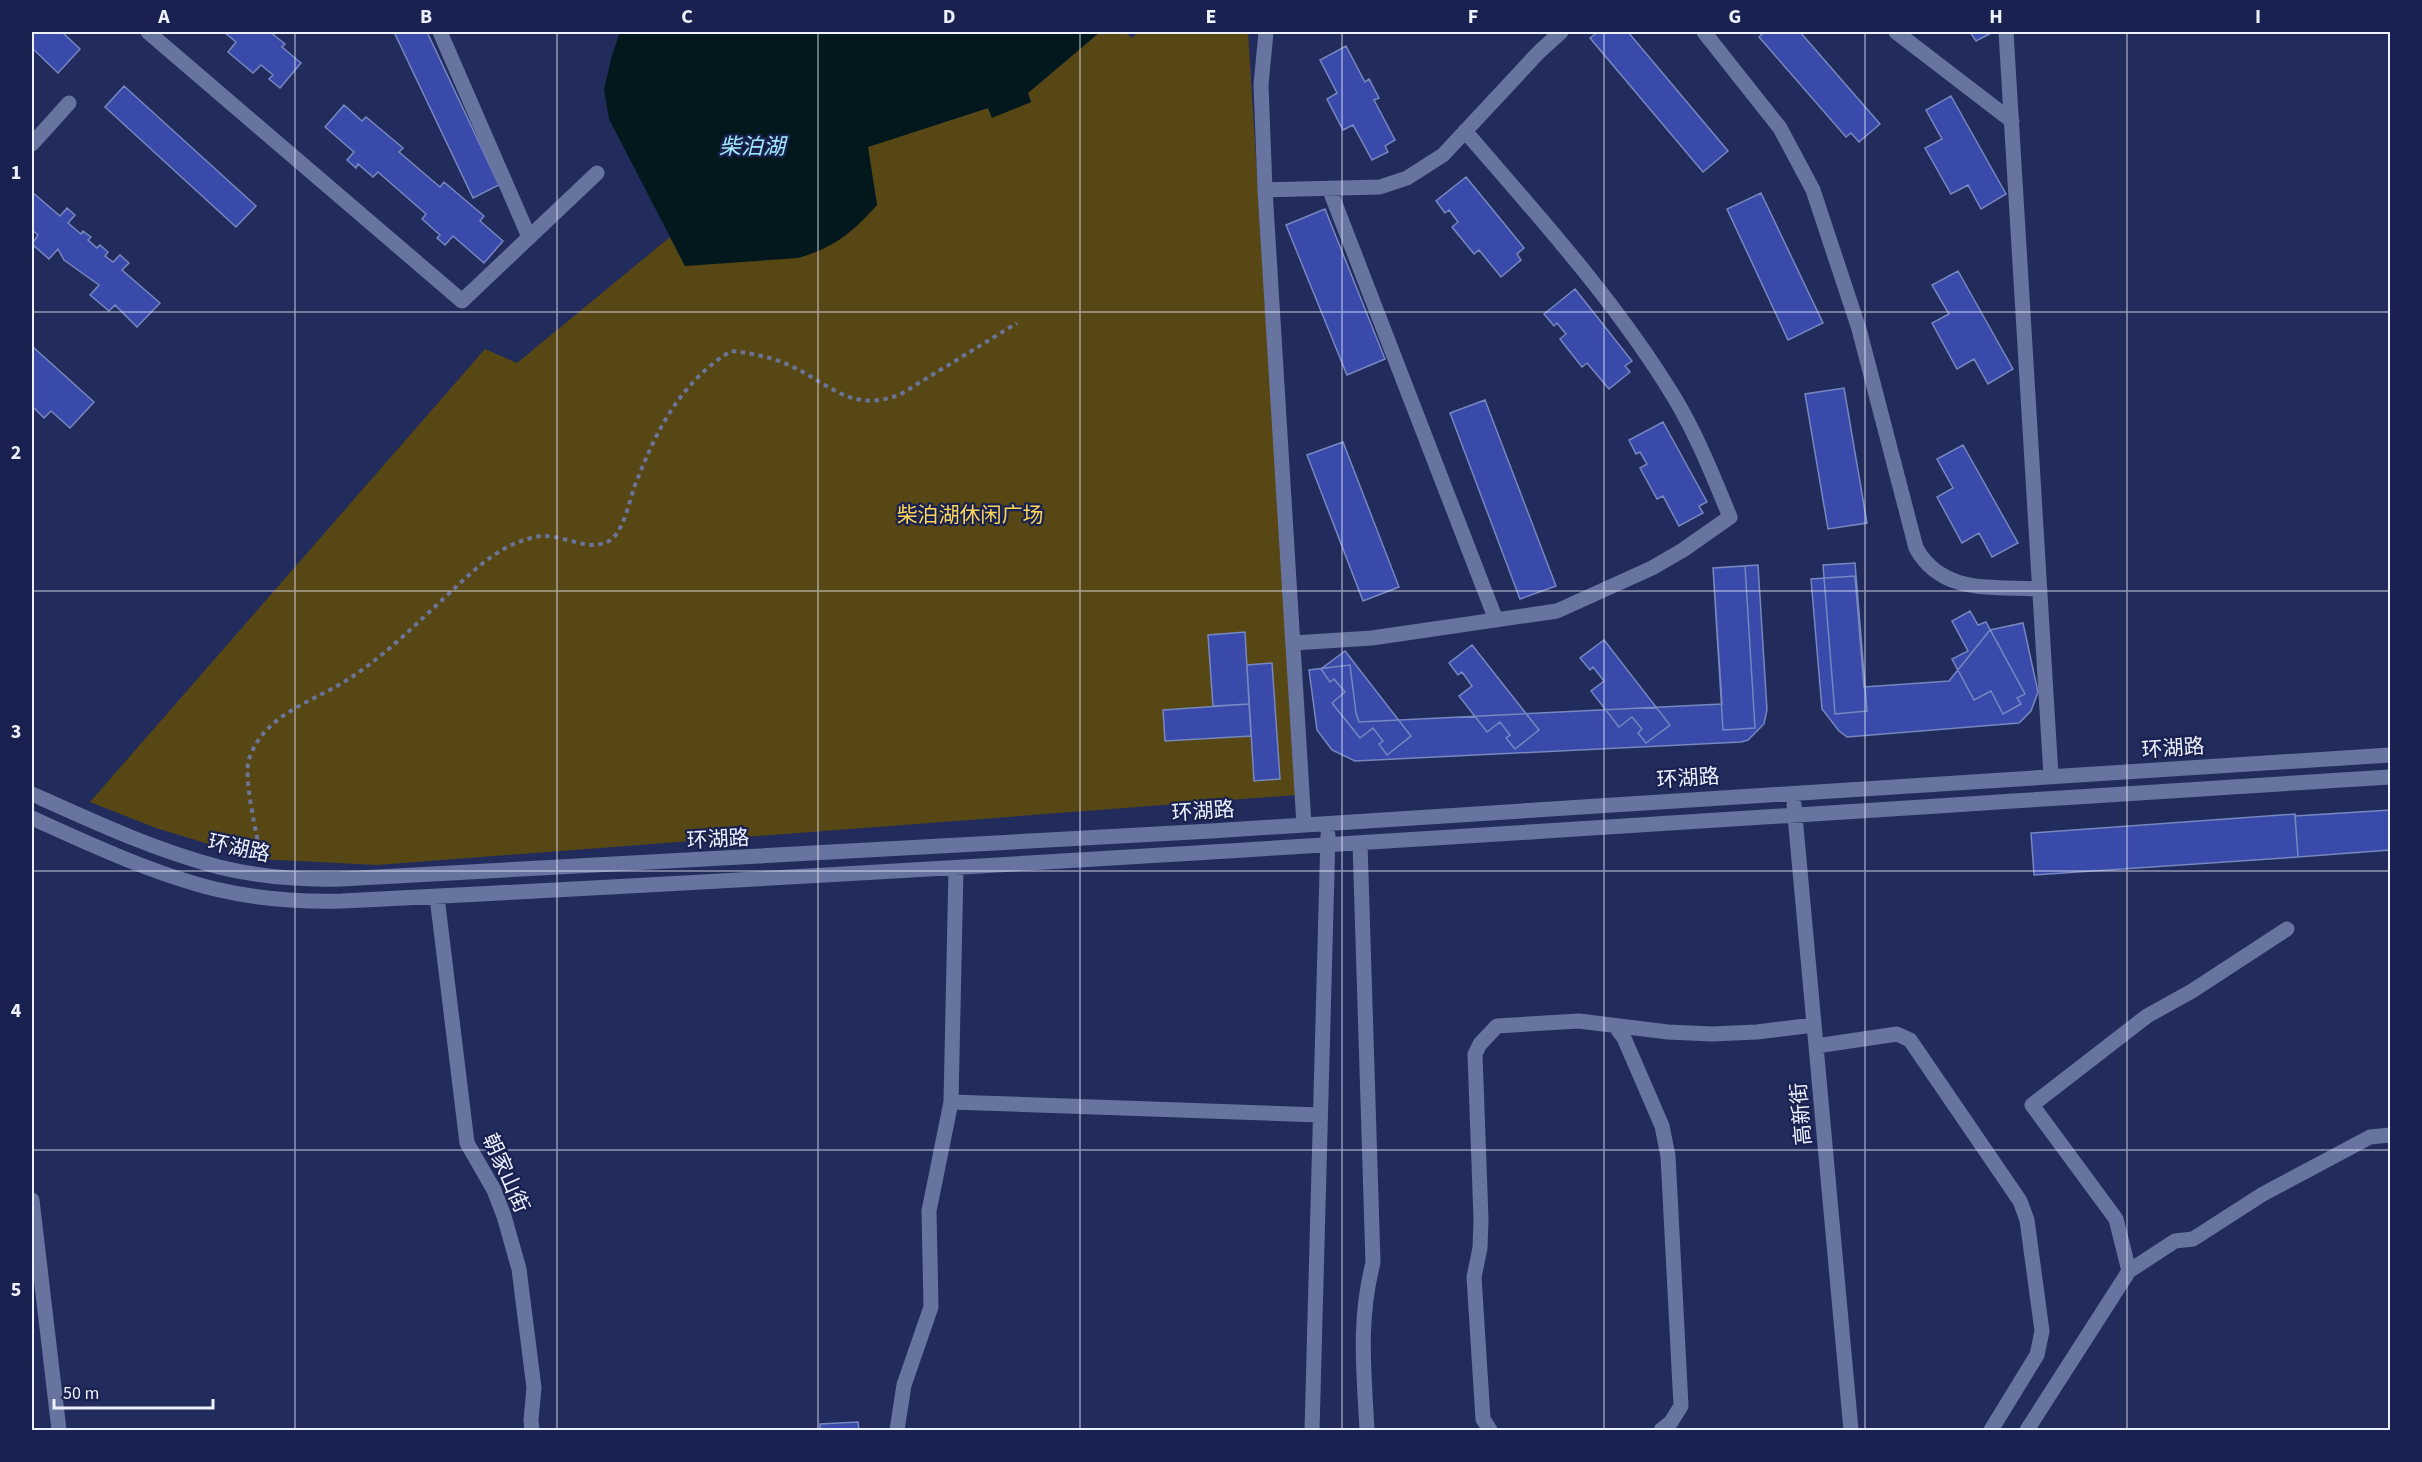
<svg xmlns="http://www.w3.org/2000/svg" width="2422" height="1462" font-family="'Source Sans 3','Noto Sans SC',sans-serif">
<rect width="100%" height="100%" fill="#212c5c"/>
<path fill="#574714" d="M 1100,32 L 1126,32 L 1131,38 L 1140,32 L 1248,32 L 1296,795 L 377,865 L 258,859 L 156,828 L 90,802 L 485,349 L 517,363 L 670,237 L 685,266 L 877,204 L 867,147 L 988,108 L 992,117 L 1031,102 L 1028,93 Z"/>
<path fill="#02181c" d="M 620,32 L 1100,32 L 1028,93 L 1031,102 L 992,118 L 988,108 L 868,147 L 877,205 C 853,232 834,248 798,258 L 685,266 L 609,119 L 604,90 L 612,55 Z"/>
<path fill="#394aaa" stroke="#7787bf" stroke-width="1.5" d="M 32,32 L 62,32 L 80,49 L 58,73 L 32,48 Z
M 224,32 L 270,32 L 285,44 L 282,47 L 301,63 L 280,88 L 269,79 L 273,75 L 261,65 L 253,73 L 228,52 L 236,42 Z
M 394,32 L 427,32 L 499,185 L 473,198 Z
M 1598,32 L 1628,32 L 1728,151 L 1703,172 L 1590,38 Z
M 1762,32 L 1800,32 L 1880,124 L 1859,142 L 1851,133 L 1846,137 L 1759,37 L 1763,33 Z
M 1970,32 L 1993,32 L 1976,41 Z
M 1346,46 L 1365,82 L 1369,79 L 1379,98 L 1374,100 L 1395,140 L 1385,146 L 1388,152 L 1372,160 L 1353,125 L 1343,130 L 1327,99 L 1337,93 L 1320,60 Z
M 124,86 L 256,206 L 236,227 L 105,107 Z
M 1951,96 L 2006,194 L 1981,209 L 1968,185 L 1951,194 L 1925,148 L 1942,139 L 1926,110 Z
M 344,105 L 362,121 L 366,117 L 403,148 L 399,152 L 440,187 L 444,182 L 484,216 L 480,221 L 503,241 L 484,263 L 453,236 L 445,245 L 437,238 L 440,235 L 422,219 L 426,214 L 378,172 L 373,177 L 358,164 L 356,168 L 347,160 L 354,152 L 325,127 Z
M 1466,177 L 1524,248 L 1517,254 L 1521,260 L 1501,277 L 1479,250 L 1474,254 L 1452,227 L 1458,222 L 1449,210 L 1445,213 L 1436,201 Z
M 32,192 L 60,216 L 67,208 L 75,215 L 68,223 L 81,234 L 83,231 L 91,237 L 88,240 L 97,248 L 100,245 L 108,252 L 105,256 L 113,262 L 120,255 L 129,263 L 122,270 L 160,303 L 137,327 L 115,305 L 109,311 L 90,295 L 99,285 L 64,260 L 58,249 L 49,259 L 32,244 L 38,235 L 32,230 Z
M 1761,193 L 1823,323 L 1788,340 L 1727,209 Z
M 1325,209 L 1385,359 L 1347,375 L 1286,225 Z
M 1958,271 L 2013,369 L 1988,384 L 1974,359 L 1957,369 L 1932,323 L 1949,314 L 1932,285 Z
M 1575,289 L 1632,361 L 1625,366 L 1630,372 L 1609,389 L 1587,363 L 1582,367 L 1560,339 L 1566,334 L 1557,323 L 1554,326 L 1544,314 Z
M 33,347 L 94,402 L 70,428 L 51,411 L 44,418 L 32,406 L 32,349 Z
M 1844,388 L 1867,523 L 1828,529 L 1805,394 Z
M 1485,400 L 1556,586 L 1520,599 L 1450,413 Z
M 1663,422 L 1707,502 L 1699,506 L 1703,513 L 1679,526 L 1663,496 L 1657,499 L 1640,468 L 1647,464 L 1640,452 L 1636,454 L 1629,440 Z
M 1343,442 L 1399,587 L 1363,601 L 1307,455 Z
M 1963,445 L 2018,543 L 1992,557 L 1979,533 L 1962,543 L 1937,497 L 1953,488 L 1937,459 Z
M 1855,563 L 1867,711 L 1835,714 L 1823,565 Z
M 1758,565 L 1767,710 L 1764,724 L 1748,740 L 1741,742 L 1355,761 L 1332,750 L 1317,730 L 1309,670 L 1350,665 L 1356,713 L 1359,722 L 1722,704 L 1713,568 Z
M 1745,566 L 1755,728 L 1723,730 L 1713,568 Z
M 1855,576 L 1864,687 L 1949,681 L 1990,630 L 2023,623 L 2038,692 L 2031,711 L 2019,723 L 1847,737 L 1839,731 L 1822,709 L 1811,579 Z
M 1970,611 L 1978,625 L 1986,622 L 2025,694 L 2017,698 L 2021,704 L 2003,714 L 1991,691 L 1974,700 L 1952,659 L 1968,651 L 1952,621 Z
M 1245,632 L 1249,704 L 1213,706 L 1208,635 Z
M 1604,640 L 1670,725 L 1646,743 L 1638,733 L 1642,729 L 1632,717 L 1619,727 L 1591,691 L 1604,681 L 1593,667 L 1590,670 L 1580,658 Z
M 1472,645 L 1539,730 L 1515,749 L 1506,738 L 1510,735 L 1500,722 L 1487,732 L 1459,696 L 1472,686 L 1462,672 L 1458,675 L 1449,663 Z
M 1345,651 L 1411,736 L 1387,755 L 1379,744 L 1383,741 L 1373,728 L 1360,738 L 1332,703 L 1345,692 L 1334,679 L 1330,682 L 1321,669 Z
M 1272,663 L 1280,779 L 1254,781 L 1247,665 Z
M 1249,704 L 1251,736 L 1165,741 L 1163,710 Z
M 2390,810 L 2390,850 L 2298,857 L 2295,816 Z
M 2295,814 L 2298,857 L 2034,875 L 2031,833 Z
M 858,1422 L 859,1430 L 820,1430 L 820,1424 Z"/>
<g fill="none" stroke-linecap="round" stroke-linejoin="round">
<path stroke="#6b7396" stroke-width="4" stroke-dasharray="4.5 4.5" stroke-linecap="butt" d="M 261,857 C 257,836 243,777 249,759 C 263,718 303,705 337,686 C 377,663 409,631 442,600 C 467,577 489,553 521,541 C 528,539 536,536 543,536 C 565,535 594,555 613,538 C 624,527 629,503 634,488 C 655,433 679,383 731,351 C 751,353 771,357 789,365 C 830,384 852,414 901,394 L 1017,323"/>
<path stroke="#6774a0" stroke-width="15" d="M 148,32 L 462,301 L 597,173
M 440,32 L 529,237
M 1266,32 L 1261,85 L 1265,190 L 1304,825
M 1704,32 L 1780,128 L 1813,190 L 1859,329 L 1916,548 C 1942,595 1993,586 2040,589
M 1896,32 L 2012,121
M 2006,32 L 2051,776
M 32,144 L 69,103
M 1329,188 L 1496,620
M 1265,190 L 1380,187 L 1407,178 L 1443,155 L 1539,52 L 1561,32
M 1293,643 L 1372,638 L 1557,611 L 1652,568 L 1683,550 L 1730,517 C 1713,476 1697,435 1674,397 C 1615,300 1539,217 1465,131
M 32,794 C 92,821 154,850 219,867 C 259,877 300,880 341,879 L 1211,831 L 2390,755
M 1794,805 L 1851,1430
M 32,818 C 89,844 154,874 215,889 C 257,899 299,902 342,901 C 1025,867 1708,820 2390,777
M 1360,843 L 1373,1263 C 1358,1321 1364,1371 1367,1430
M 437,897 L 467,1143 L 494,1190 L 504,1216 L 519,1269 L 534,1388 L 531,1420 L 532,1430
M 1616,1027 L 1624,1038 L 1662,1126 L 1668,1156 L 1681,1406 L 1671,1422 L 1661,1430
M 1816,1046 L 1897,1034 L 1910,1040 L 2020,1201 L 2027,1220 L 2042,1331 L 2037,1355 L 1991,1430
M 951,1102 L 1320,1115
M 32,1200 L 59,1430
M 2129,1271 L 2116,1219 L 2032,1105 L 2147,1016 L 2192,991 L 2287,929
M 897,1430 L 904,1385 L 931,1307 L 929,1211 L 951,1102 L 956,869
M 1312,1430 L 1328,835
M 1490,1430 L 1483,1419 L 1474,1277 L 1480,1248 L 1481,1219 L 1475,1054 L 1480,1044 L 1497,1026 L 1579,1021 L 1668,1032 L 1712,1034 L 1757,1032 L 1814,1025
M 2027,1430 L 2129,1271 L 2175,1241 L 2193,1239 L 2263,1194 L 2370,1137 L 2390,1135"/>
</g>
<path fill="none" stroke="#edf1fe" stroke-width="1.5" stroke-opacity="0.55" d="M 295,32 L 295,1430M 557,32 L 557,1430M 818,32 L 818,1430M 1080,32 L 1080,1430M 1342,32 L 1342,1430M 1604,32 L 1604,1430M 1865,32 L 1865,1430M 2127,32 L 2127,1430M 32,312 L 2390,312M 32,591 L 2390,591M 32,871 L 2390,871M 32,1150 L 2390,1150"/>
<g text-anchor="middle" stroke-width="4.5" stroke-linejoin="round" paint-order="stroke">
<g font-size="21" fill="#fdd558" stroke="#182150">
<text x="970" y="522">柴泊湖休闲广场</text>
</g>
<g font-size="21" fill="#edf1fe" stroke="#182150">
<text transform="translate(2173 748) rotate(-4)" y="7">环湖路</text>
<text transform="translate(1688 778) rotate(-4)" y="7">环湖路</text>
<text transform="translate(1203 811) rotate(-4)" y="7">环湖路</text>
<text transform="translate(718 839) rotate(-3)" y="7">环湖路</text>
<text transform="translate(239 848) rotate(12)" y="7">环湖路</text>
<text transform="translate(1801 1114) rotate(-95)" y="7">高新街</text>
<text transform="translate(506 1173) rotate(66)" y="7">朝家山街</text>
</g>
<g font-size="22" font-style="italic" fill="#a3eaf8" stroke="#182150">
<text x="752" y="154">柴泊湖</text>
</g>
</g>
<rect width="2422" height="1462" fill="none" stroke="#182150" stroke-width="66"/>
<path d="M54 1399v9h159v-9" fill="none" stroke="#edf1fe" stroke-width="3"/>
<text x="63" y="1399" font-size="18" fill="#edf1fe" stroke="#182150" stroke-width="4.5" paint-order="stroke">50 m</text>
<rect x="33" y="33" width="2356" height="1396" fill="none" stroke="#edf1fe" stroke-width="2"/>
<g font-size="20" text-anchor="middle" font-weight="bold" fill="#edf1fe">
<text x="164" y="23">A</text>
<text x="426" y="23">B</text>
<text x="687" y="23">C</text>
<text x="949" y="23">D</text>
<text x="1211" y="23">E</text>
<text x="1473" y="23">F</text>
<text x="1735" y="23">G</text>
<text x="1996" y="23">H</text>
<text x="2258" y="23">I</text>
<text x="16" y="179">1</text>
<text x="16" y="459">2</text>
<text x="16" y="738">3</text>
<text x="16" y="1017">4</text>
<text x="16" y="1296">5</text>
</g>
</svg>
